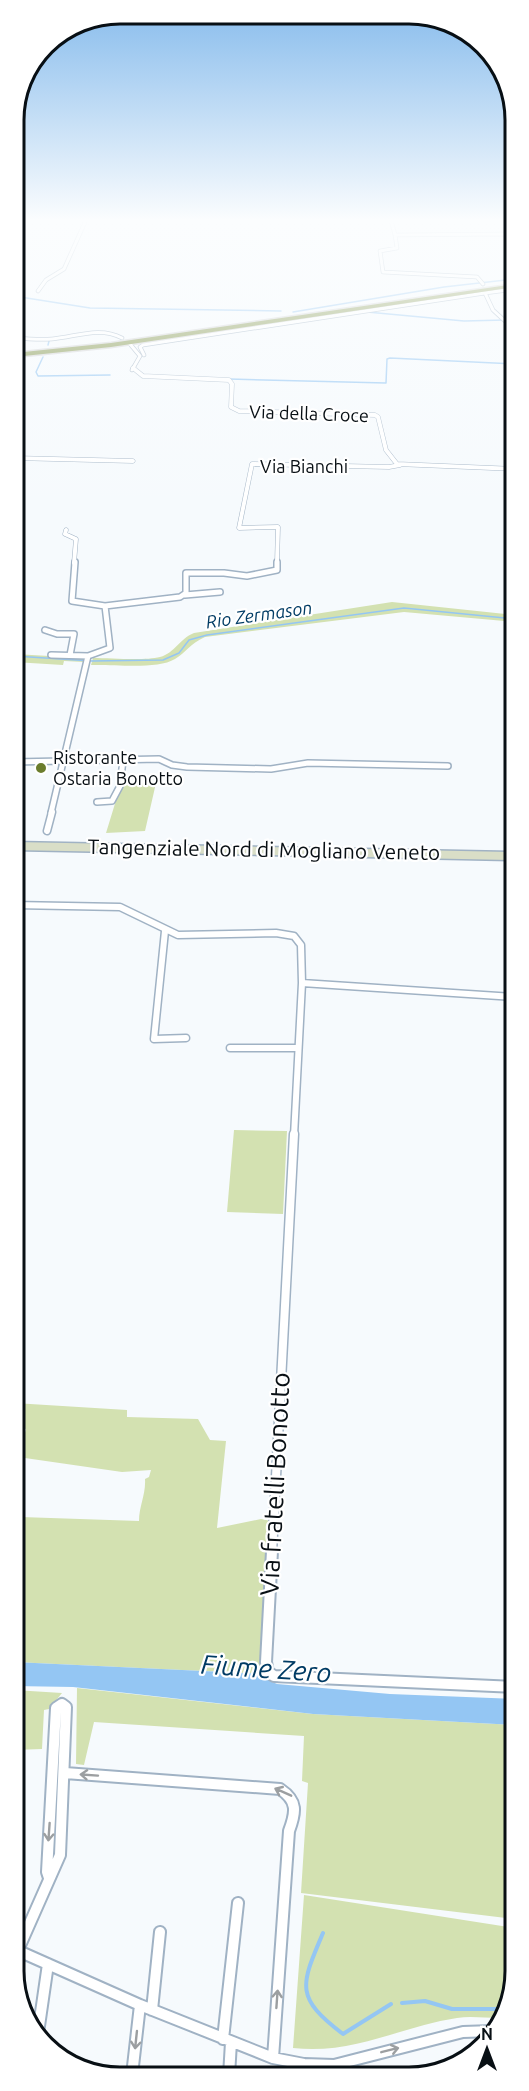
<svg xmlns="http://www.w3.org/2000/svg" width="529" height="2091" font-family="Ubuntu,sans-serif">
<rect width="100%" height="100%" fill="#f6fafd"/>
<path fill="#d3e1b1" d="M 392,602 L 515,615 L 515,622 L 404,612 L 205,637 C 189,644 187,652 175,659 C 157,670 113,664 91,665 L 93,658 C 111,658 144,661 160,657 C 175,653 179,639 194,633 Z
M 14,654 L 85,658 L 84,662 L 64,661 L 63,665 L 14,662 Z
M 156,783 L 145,831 L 106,833 L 121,784 Z
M 234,1130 L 287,1131 L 283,1214 L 227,1212 Z
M 14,1403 L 127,1410 L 127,1417 L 198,1419 L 210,1440 L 226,1441 L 217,1528 L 261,1519 L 271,1521 L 264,1674 L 14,1662 L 14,1511 L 21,1517 L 139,1521 C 139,1506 146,1494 145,1479 L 149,1477 L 151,1470 L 122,1472 L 18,1457 L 26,1429 L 14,1426 Z
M 77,1688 L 313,1714 L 515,1725 L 515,1919 L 301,1893 L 308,1783 L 302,1781 L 304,1736 L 94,1722 L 84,1765 L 76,1764 Z
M 14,1690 L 62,1693 L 49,1709 L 44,1710 L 42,1749 L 14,1750 Z
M 304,1895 L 515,1928 L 515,1977 L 499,2018 C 485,2018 470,2016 457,2018 C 399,2027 353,2055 293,2048 Z"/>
<path fill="#94c6f3" d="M 14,1662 L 264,1674 L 270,1681 L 277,1684 L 390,1694 L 515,1699 L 515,1725 L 313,1714 L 73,1687 L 14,1686 Z"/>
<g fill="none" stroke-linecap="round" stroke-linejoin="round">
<path stroke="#94c6f3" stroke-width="1.5" d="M 14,296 L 90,308 L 281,311
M 293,312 L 444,287 L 515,279
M 367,312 L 464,321 L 505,320
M 48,345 L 49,341
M 43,357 L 36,372 L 38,376 L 110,375
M 229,379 L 386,383 L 387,359 L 390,358 L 515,364
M 14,656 L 92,661 L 163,660 L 179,653 L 189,640 L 207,635 L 404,608 L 515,619"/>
<path stroke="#94c6f3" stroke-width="4" d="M 323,1933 C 301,1985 294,1997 343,2034 L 391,2004
M 402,2003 L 425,2001 L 452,2009 L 502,2009"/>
<defs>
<path id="minor-far5" d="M 391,220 L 395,235 L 507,234 L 513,235 L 515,245
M 395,235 L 397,248 L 380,251 L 383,272 L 477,277 L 483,284
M 515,289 L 485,293 L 493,310 L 505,321 L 515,321
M 38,291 L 46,280 L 64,269 L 86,220
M 14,338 C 27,339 39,340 52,339 C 76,337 99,326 122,338
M 130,344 L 140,356 L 132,370
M 144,355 L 140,347 L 143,345 L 485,293"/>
<path id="minor-far4" d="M 133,368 L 143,376 L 229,380 L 232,384 L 231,407 L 239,411 L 375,415 L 378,417 L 386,450 L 397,464 L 515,469
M 14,458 L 133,461
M 66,530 L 65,534 L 76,539 L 74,563
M 277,563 L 278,527 L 239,528 L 252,464 L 389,467 L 400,465"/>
<path id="minor-far3" d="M 75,562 L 72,601 L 105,606
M 185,595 L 220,592
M 45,630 L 57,634 L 74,634 L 70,655
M 51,655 L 88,656
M 14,762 L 159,759 L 172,765 L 187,767 L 271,769 L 308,763 L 448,766
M 97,802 L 112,801 L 120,786 L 123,760
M 51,813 L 88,656 L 110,648 L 105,606 L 180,597 L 186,593 L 186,573 L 224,573 L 247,576 L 277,570 L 277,562"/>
<path id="minor-far2" d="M 47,831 L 52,812
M 14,905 L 120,907 L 178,935 L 276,933 L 294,936 L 301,945 L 302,983 L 515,997
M 165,931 L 154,1039 L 186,1038
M 230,1048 L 298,1048
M 294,1136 L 302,983"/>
<path id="minor-far1" d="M 272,1553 L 294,1134"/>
<path id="minor" d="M 272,1551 L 266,1662 L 268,1672 L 274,1676 L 515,1687
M 65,1773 L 280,1789 C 298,1801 296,1812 289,1831 L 273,2058
M 14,1949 L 140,2005 L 273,2058 L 304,2064 L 334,2065 L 463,2032 L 493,2031
M 18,1950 L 60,1855 L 66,1707 L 62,1704 L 56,1708 L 47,1872 L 49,1878
M 152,2010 L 160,1932
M 38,2033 L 48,1964
M 223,2039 L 238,1903
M 334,2065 L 334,2076
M 132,2075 L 140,2005
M 229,2076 L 231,2042"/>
<path id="secondary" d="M 14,846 L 515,856"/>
<path id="motorway" d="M 515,284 L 515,287 L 111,347 L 14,357 L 14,353 L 111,343 Z"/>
</defs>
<use href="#minor-far5" stroke="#a0b2c4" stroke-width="4.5"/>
<use href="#minor-far4" stroke="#a0b2c4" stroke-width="5"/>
<use href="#minor-far3" stroke="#a0b2c4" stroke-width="8"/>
<use href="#minor-far2" stroke="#a0b2c4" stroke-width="9"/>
<use href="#minor-far1" stroke="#a0b2c4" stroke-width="11"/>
<use href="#minor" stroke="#a0b2c4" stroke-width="14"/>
<use href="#secondary" stroke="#a0b2c4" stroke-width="11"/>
<use href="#motorway" stroke="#d3d4d5" stroke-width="3"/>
<use href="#minor-far5" stroke="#fff" stroke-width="3"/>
<use href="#minor-far4" stroke="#fff" stroke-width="4"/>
<use href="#minor-far3" stroke="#fff" stroke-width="5"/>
<use href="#minor-far2" stroke="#fff" stroke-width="6"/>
<use href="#minor-far1" stroke="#fff" stroke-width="8"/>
<use href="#minor" stroke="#fff" stroke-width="10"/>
<use href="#secondary" stroke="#d9dec7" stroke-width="8"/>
<use href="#motorway" fill="#7f9245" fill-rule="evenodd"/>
</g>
<defs><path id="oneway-shaft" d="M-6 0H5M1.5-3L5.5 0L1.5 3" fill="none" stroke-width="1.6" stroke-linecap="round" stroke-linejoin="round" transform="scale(1.5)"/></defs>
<g stroke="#9c9fa1">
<use href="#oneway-shaft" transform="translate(89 1775) rotate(-176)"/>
<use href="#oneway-shaft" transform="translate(283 1792) rotate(-156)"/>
<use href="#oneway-shaft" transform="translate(49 1832) rotate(94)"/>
<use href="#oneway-shaft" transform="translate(277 1999) rotate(-86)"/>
<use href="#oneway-shaft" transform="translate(136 2040) rotate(96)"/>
<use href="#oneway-shaft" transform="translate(390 2050) rotate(-14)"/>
</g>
<linearGradient id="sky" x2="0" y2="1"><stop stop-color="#86bbec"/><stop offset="0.43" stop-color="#fbfdfe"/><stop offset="1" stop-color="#fbfdfe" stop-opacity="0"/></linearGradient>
<rect width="529" height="512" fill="url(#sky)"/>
<circle fill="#6b7d2d" stroke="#fff" stroke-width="2" cx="41" cy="768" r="6"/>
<g text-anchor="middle" stroke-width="4.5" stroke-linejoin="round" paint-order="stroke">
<g font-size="18" fill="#080f14" stroke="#fff">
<text transform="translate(309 414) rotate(2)" y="6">Via della Croce</text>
<text x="304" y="473">Via Bianchi</text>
</g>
<g font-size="18" font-style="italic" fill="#003b64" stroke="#fff">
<text transform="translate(259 615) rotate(-8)" y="6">Rio Zermason</text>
</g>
<g font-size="18" fill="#080f14" stroke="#fff" text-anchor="start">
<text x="53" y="764">Ristorante<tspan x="53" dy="21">Ostaria Bonotto</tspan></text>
</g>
<g font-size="21" fill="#080f14" stroke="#fff">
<text transform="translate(264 850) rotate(1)" y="7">Tangenziale Nord di Mogliano Veneto</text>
</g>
<g font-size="26" fill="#080f14" stroke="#fff">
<text transform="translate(275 1484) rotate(-87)" y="9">Via fratelli Bonotto</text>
</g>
<g font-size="27" font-style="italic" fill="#003b64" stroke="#fff">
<text transform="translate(266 1669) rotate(4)" y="9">Fiume Zero</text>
</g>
</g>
<path d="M0 0H529V2091H0ZM120 24H409A96 96 0 0 1 505 120V1971A96 96 0 0 1 409 2067H120A96 96 0 0 1 24 1971V120A96 96 0 0 1 120 24Z" fill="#fff" fill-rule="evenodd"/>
<path fill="none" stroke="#080f14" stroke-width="3" d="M120 24H409A96 96 0 0 1 505 120V1971A96 96 0 0 1 409 2067H120A96 96 0 0 1 24 1971V120A96 96 0 0 1 120 24Z"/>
<g transform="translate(487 2049)" stroke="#ffffff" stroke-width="4.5" paint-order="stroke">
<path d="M0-4.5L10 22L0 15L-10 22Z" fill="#080f14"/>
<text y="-9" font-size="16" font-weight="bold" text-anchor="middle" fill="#080f14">N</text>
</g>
</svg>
